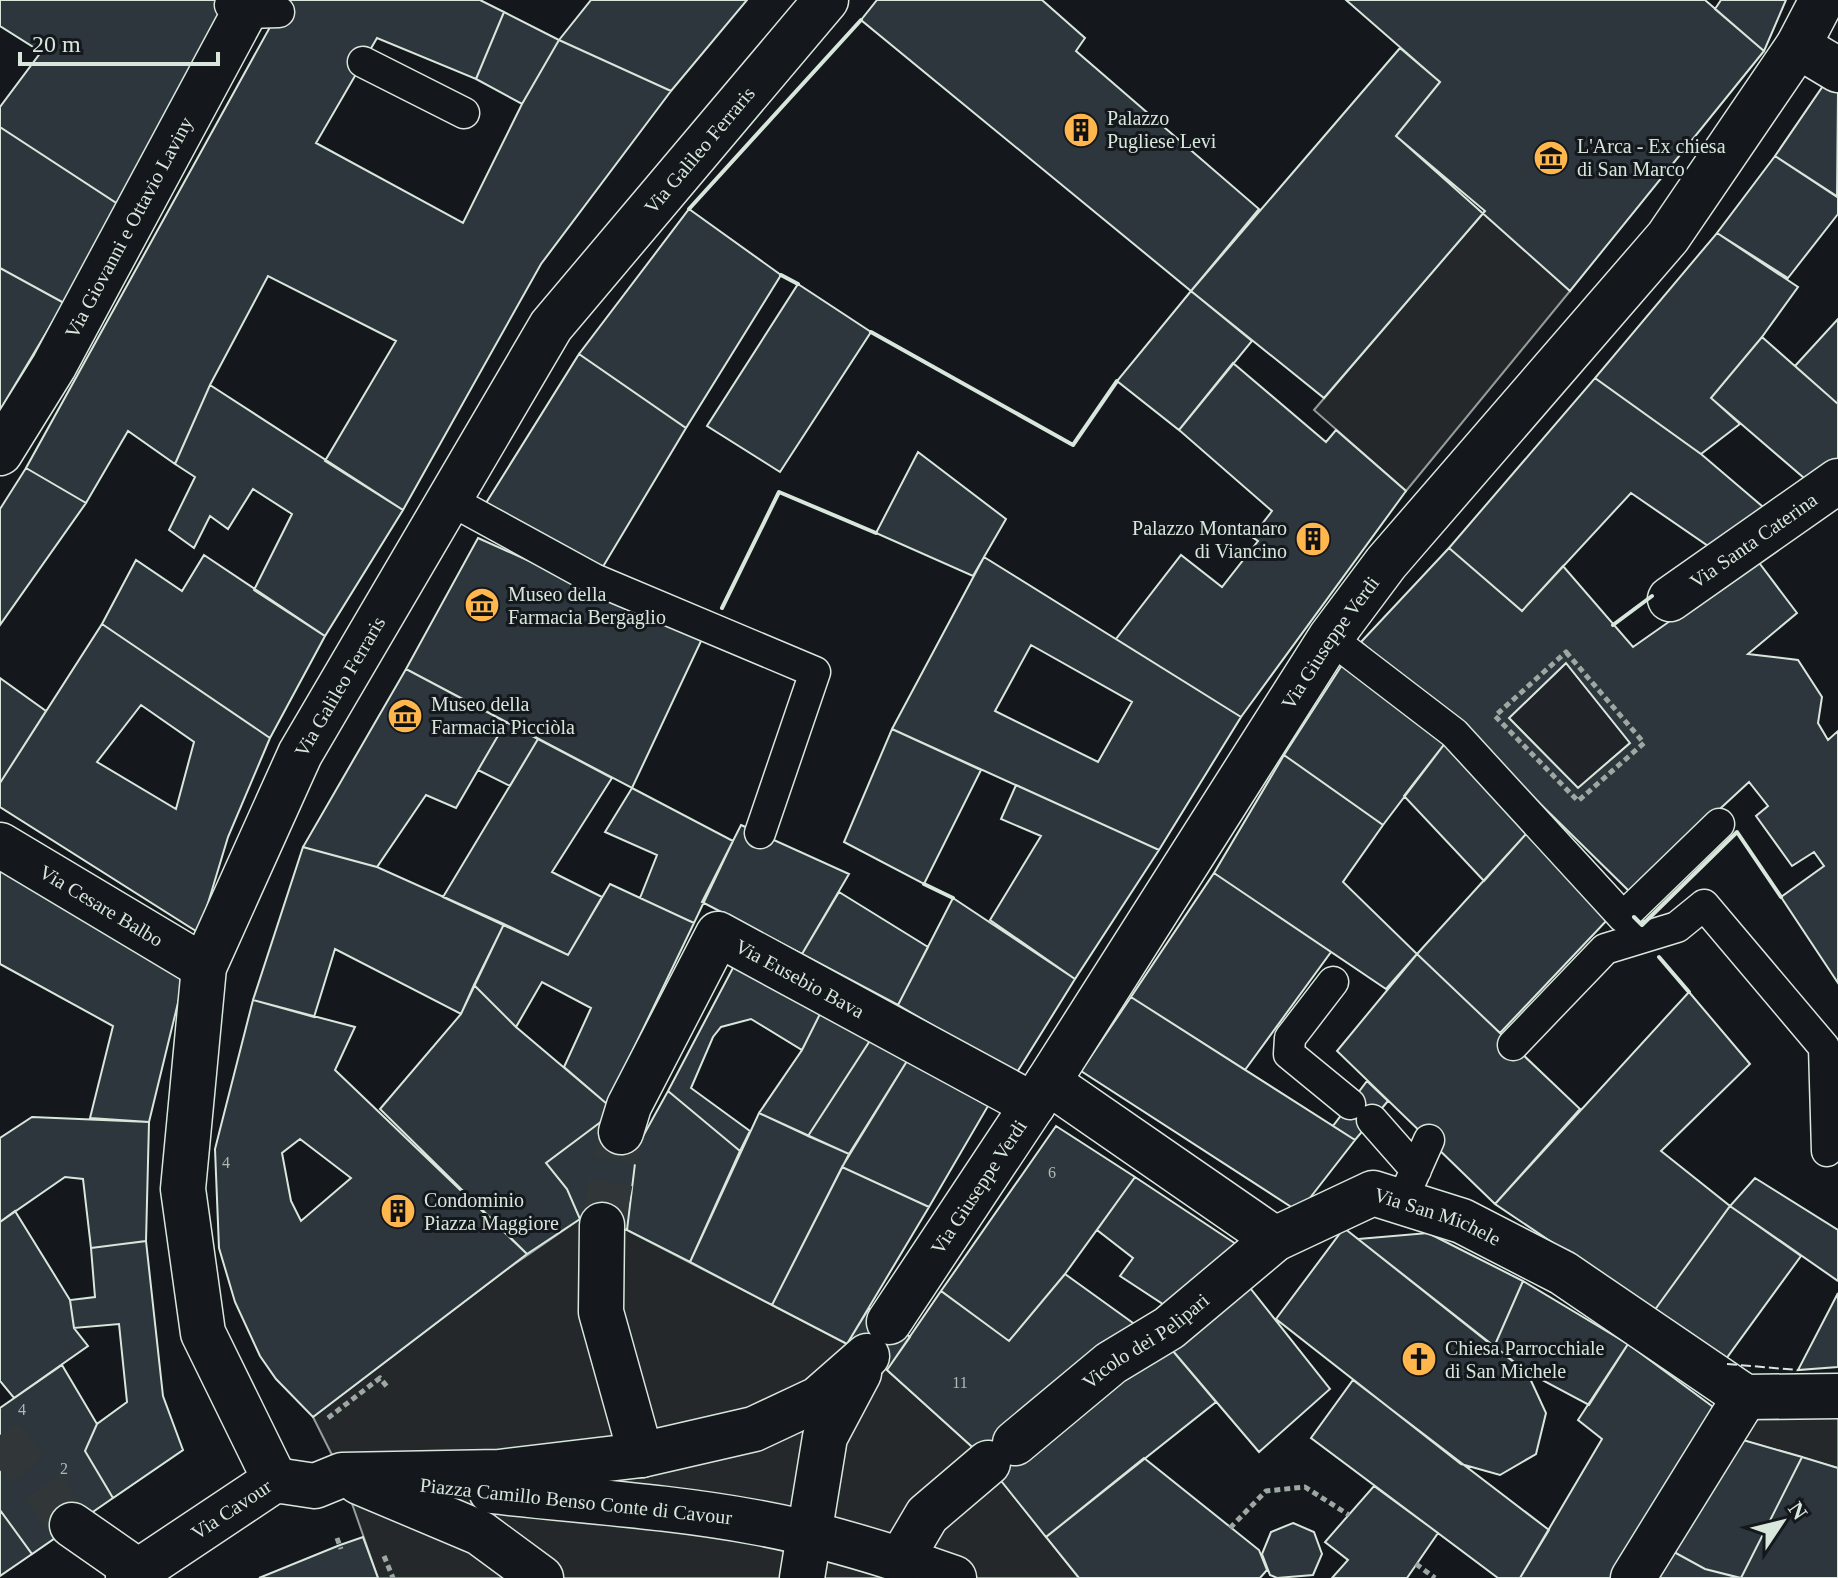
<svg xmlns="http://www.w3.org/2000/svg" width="1838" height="1578" font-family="Georgia,serif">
<rect width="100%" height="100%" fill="#14181c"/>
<path fill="#202428" stroke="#939e99" stroke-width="2" d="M 1566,663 L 1630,743 L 1578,788 L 1509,718 Z"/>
<path fill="#24282b" stroke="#939e99" stroke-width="2" d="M 1485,211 L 1570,291 L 1406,491 L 1314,410 Z
M 580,1219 L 627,1230 L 847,1344 L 887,1370 L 980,1454 L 1079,1578 L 378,1578 L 342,1475 L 313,1417 L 506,1270 Z
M 1747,1410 L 1838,1414 L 1838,1468 L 1729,1436 Z"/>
<path fill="#2c363c" stroke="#d8e6dc" stroke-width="2" fill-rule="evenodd" d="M 0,0 L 231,0 L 121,206 L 0,127 L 0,107 L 41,52 L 0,26 Z
M 285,0 L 480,0 L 504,12 L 476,79 L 377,38 L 316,143 L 463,223 L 522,104 L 559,40 L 671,91 L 541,264 L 403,510 L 325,461 L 396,341 L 268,276 L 210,385 L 175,464 L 128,431 L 86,503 L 26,468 Z
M 591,0 L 747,0 L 671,91 L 559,40 Z
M 877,0 L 1042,0 L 1085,38 L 1076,51 L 1259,209 L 1191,291 L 861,20 Z
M 1346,0 L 1705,0 L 1764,51 L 1570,291 L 1396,136 L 1440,82 Z
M 1721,0 L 1786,0 L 1764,51 L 1715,9 Z
M 504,12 L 559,40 L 522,104 L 476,79 Z
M 1400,48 L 1440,82 L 1396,136 L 1485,211 L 1324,398 L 1191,291 Z
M 1825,83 L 1838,92 L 1837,197 L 1775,156 Z
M 0,127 L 121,206 L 64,303 L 0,268 Z
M 1775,156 L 1838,197 L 1838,214 L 1788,278 L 1717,233 Z
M 689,209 L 781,275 L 686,428 L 579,354 Z
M 1717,233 L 1798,287 L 1762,337 L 1711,398 L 1740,424 L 1701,454 L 1595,378 Z
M 0,268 L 64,303 L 0,410 Z
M 798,284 L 871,332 L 780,472 L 707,426 Z
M 1191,291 L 1252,341 L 1179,430 L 1117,381 Z
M 1838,319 L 1838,404 L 1795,366 Z
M 1762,337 L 1838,404 L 1838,465 L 1811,484 L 1711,398 Z
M 579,354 L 686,428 L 601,570 L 486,503 Z
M 1233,363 L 1326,442 L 1336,430 L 1406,491 L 1241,717 L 1116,639 L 1181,555 L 1222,587 L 1258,541 L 1252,537 L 1272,511 L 1179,430 Z
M 1595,378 L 1701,454 L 1769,512 L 1714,550 L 1631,493 L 1522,611 L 1449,548 Z
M 210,385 L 403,510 L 325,636 L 254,590 L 292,514 L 253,489 L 228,529 L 210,516 L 194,548 L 169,530 L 195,477 L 175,464 Z
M 918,452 L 1006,519 L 973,576 L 876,533 Z
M 26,468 L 86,503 L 0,625 L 0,509 Z
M 478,538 L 702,639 L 632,788 L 406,669 Z
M 1449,548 L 1522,611 L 1563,566 L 1633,647 L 1757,560 L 1797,613 L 1748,654 L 1798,660 L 1822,697 L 1818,723 L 1828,740 L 1838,731 L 1838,983 L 1781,897 L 1824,866 L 1814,852 L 1792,866 L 1756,816 L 1768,806 L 1749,782 L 1630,892 L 1461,726 L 1361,642 ZM 1566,663 L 1630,743 L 1578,788 L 1509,718 Z
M 204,555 L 325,636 L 270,738 L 102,624 L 136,560 L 182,591 Z
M 984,557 L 1241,717 L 1159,850 L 892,729 ZM 1031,645 L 1132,702 L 1098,762 L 995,711 Z
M 102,624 L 270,738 L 228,837 L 199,933 L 0,807 L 0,783 ZM 141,705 L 194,742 L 176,809 L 97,762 Z
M 1342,665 L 1449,738 L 1383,825 L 1284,755 Z
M 406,669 L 506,722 L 456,808 L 426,795 L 377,867 L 303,847 Z
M 0,678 L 46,711 L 0,783 Z
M 506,722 L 538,739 L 510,786 L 478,770 Z
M 892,729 L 981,770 L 924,884 L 844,842 Z
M 1449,738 L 1526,834 L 1484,881 L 1404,796 Z
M 538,739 L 612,778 L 552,872 L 602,897 L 568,955 L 443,897 Z
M 1284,755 L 1383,825 L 1343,882 L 1417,954 L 1386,989 L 1214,873 Z
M 1016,785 L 1159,850 L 1075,979 L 990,920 L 1041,836 L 1001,819 Z
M 632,788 L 733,841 L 694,923 L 640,898 L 657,855 L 605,832 Z
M 741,825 L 849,874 L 802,954 L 702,902 Z
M 1526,834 L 1609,918 L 1500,1033 L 1417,954 Z
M 303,847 L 377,867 L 504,924 L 461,1014 L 335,949 L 314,1017 L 253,1000 Z
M 0,867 L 185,974 L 149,1122 L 90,1118 L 113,1026 L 0,964 Z
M 1214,873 L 1331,952 L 1245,1070 L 1131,997 Z
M 610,884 L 694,923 L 607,1104 L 564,1067 L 591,1008 L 542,982 L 516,1027 L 474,985 L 504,924 L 568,955 Z
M 839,892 L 928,947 L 898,1005 L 802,954 Z
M 953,898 L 1075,979 L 1016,1074 L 898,1005 Z
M 1417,954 L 1580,1109 L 1495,1204 L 1337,1051 Z
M 735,964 L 821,1012 L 802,1050 L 751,1019 L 721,1027 L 713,1037 L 691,1088 L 750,1131 L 740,1151 L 668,1091 Z
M 474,985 L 516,1027 L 607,1104 L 606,1118 L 546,1163 L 567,1189 L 580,1219 L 527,1254 L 380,1109 L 461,1014 Z
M 1689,992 L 1750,1064 L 1661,1151 L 1730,1206 L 1654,1311 L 1495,1204 Z
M 1131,997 L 1355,1140 L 1299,1212 L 1081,1071 Z
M 253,1000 L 355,1027 L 335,1070 L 527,1254 L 313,1417 L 276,1379 L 260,1356 L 235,1302 L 219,1248 L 215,1149 ZM 300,1139 L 351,1178 L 301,1221 L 291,1201 L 282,1153 Z
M 821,1012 L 871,1039 L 808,1136 L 759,1113 L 802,1050 Z
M 871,1039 L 907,1061 L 849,1154 L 808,1136 Z
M 907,1061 L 988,1106 L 929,1207 L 842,1167 Z
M 1367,1081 L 1388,1101 L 1355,1140 L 1333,1126 Z
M 668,1091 L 740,1151 L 690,1262 L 627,1230 L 637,1147 Z
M 759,1113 L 849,1154 L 772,1305 L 690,1262 Z
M 32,1117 L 149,1122 L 146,1241 L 91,1248 L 83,1179 L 65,1177 L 0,1222 L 0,1138 Z
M 606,1118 L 637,1147 L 627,1230 L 580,1219 L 567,1189 L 546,1163 Z
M 1056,1126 L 1135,1177 L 1065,1274 L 1009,1341 L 941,1291 Z
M 842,1167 L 929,1207 L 847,1344 L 772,1305 Z
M 1135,1177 L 1245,1250 L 1172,1310 L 1120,1276 L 1133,1258 L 1097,1230 Z
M 1755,1178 L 1838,1230 L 1838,1281 L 1730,1206 Z
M 1730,1206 L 1801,1256 L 1723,1363 L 1654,1311 Z
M 15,1211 L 70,1300 L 74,1328 L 88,1346 L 14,1398 L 0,1381 L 0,1222 Z
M 1344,1228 L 1527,1372 L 1546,1413 L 1536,1454 L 1500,1475 L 1461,1464 L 1276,1319 Z
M 1428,1233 L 1523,1281 L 1494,1347 L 1358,1239 Z
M 146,1241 L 163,1396 L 183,1450 L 113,1498 L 85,1451 L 97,1424 L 127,1402 L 119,1324 L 74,1328 L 70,1300 L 95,1297 L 91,1248 Z
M 1065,1274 L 1140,1328 L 980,1454 L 887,1370 L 941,1291 L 1009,1341 Z
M 1243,1279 L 1330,1389 L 1259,1452 L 1167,1344 Z
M 1523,1281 L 1628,1344 L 1589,1405 L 1527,1372 L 1494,1347 Z
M 1838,1293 L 1838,1367 L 1798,1370 Z
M 869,1308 L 910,1337 L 887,1370 L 847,1344 Z
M 1167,1344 L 1216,1402 L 1046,1537 L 994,1472 Z
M 1628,1344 L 1720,1412 L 1621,1578 L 1520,1578 L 1602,1439 L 1578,1420 Z
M 62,1365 L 97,1424 L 85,1451 L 113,1498 L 32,1554 L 0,1510 L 0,1408 Z
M 1353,1380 L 1549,1530 L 1520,1578 L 1498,1578 L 1311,1438 Z
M 1729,1436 L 1802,1457 L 1741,1578 L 1705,1569 L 1663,1546 Z
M 1802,1457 L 1838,1468 L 1838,1578 L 1741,1578 Z
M 1144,1458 L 1259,1550 L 1267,1570 L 1260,1578 L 1079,1578 L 1046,1537 Z
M 1374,1486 L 1438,1533 L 1407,1578 L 1332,1578 L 1348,1560 L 1325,1542 Z
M 0,1510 L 32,1554 L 0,1576 Z
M 1293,1523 L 1314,1532 L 1322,1554 L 1313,1575 L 1277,1578 L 1270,1575 L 1262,1554 L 1271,1532 Z
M 363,1537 L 378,1578 L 259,1578 L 340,1545 Z
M 1663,1546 L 1705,1569 L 1740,1578 L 1646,1578 Z"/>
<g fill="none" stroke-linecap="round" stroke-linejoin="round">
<path stroke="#313739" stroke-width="44" stroke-dasharray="44 22" stroke-linecap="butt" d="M 602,1225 L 621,1132
M 0,1435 L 72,1525"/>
<defs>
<path id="lane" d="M 230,5 L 244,13 L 279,12
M 363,62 L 464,113
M 450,500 L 594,579 L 815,672 L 760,833
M 1330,638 L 1454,733 L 1623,917 L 1719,824
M 1333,982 L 1290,1038 L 1289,1054 L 1350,1104
M 1513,1045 L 1605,949 L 1677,927 L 1704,905 L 1824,1047 L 1827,1151
M 1372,1120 L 1416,1170
M 1409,1185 L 1429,1140"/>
<g id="street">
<path d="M 1798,46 L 1838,70"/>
<path id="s1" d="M 0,453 L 54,366 L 251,0"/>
<path id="s2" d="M 1670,599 L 1838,481"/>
<path id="s3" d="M 0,845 L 204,967"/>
<path d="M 1048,1082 L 1275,1239"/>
<path id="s4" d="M 621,1132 L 629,1106 L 718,934 L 1033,1105"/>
<path d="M 602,1225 L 601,1312 L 641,1455"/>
<path id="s5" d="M 889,1322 L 1048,1082 L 1330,638 L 1386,563 L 1668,237 L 1798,46 L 1822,0"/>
<path id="s6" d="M 1015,1443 L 1111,1363 L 1169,1328 L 1275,1239 L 1373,1193 L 1462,1221 L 1563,1273 L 1745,1397 L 1838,1396"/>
<path id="s7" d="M 275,1480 L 203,1333 L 183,1189 L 204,967 L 300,754 L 551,326 L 826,0"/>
<path d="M 359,1482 L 480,1533 L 541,1578"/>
<path d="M 491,1491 C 579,1501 667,1506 754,1522 C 822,1534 889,1555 954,1578"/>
<path d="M 72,1525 L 138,1571"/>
<path d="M 901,1559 L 927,1515 L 988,1463"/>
<path id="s8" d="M 128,1578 L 275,1480 L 315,1486 L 342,1475 L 499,1472 L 641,1455 L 754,1429 L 818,1399 L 867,1356"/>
<path d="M 802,1578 L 825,1437 L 859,1373"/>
<path d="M 1633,1578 L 1745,1397"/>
</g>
</defs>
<use href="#lane" stroke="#d8e6dc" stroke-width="33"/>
<use href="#street" stroke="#d8e6dc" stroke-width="47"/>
<path stroke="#9da8a2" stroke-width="5" stroke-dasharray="6 4" stroke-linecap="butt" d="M 1566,652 L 1644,743 L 1578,801 L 1495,716 Z
M 328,1418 L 380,1378 L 388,1388
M 1230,1528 L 1266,1491 L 1305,1487 L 1349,1515
M 337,1538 L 341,1549
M 384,1556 L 393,1578
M 1416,1564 L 1435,1578"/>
<use href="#lane" stroke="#14181c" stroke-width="30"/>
<use href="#street" stroke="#14181c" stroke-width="44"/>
<path stroke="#d8e6dc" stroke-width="2" stroke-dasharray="10 4" stroke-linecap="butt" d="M 1727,1364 L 1798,1370"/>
<path stroke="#d8e6dc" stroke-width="4" d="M 689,209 L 861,20
M 781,275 L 798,284
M 871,332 L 1073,445 L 1117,381
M 722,608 L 779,492 L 876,533
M 1613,625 L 1652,596
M 924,884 L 953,898
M 1634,917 L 1642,925 L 1737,832 L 1781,897
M 1659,957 L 1689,992"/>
</g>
<defs>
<symbol id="building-disc" viewBox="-11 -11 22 22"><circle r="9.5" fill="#ffb74d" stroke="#14181c"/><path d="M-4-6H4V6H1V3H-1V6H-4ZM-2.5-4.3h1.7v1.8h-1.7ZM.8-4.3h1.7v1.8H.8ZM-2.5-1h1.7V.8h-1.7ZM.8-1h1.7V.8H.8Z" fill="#111"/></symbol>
<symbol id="museum-disc" viewBox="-11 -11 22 22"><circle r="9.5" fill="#ffb74d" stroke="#14181c"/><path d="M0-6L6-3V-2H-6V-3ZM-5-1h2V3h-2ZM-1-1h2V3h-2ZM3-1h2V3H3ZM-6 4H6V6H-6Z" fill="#111"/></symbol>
<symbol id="church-disc" viewBox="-11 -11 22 22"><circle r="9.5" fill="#ffb74d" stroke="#14181c"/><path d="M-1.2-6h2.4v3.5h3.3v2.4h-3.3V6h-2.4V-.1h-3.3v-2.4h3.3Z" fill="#111"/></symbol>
</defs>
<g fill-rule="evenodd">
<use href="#building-disc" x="1061" y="110" width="40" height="40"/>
<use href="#museum-disc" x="1531" y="138" width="40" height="40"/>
<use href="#building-disc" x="1293" y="519" width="40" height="40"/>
<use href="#museum-disc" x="462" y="585" width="40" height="40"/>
<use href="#museum-disc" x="385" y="696" width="40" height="40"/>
<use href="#building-disc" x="378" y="1191" width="40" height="40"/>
<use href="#church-disc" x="1399" y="1339" width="40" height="40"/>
</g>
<g text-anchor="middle" stroke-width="6" stroke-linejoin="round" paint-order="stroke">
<g font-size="16" fill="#adbab4">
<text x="226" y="1168">4</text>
<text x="1052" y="1178">6</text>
<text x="960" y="1388">11</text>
<text x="22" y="1415">4</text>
<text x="64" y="1474">2</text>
</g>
<g font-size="20" fill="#d8e6dc" stroke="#14181c" text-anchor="start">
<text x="1107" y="125">Palazzo<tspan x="1107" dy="23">Pugliese Levi</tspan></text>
<text x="1577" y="153">L'Arca - Ex chiesa<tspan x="1577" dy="23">di San Marco</tspan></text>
<text x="1287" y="535" text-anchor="end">Palazzo Montanaro<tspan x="1287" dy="23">di Viancino</tspan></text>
<text x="508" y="601">Museo della<tspan x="508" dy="23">Farmacia Bergaglio</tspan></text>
<text x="431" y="711">Museo della<tspan x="431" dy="23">Farmacia Picciòla</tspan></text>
<text x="424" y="1207">Condominio<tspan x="424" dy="23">Piazza Maggiore</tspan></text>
<text x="1445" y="1355">Chiesa Parrocchiale<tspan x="1445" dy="23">di San Michele</tspan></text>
</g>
<g font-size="20" fill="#d8e6dc" stroke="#14181c">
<text dy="7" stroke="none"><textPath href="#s7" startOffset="1492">Via Galileo Ferraris</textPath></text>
<text dy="7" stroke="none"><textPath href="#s1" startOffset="260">Via Giovanni e Ottavio Laviny</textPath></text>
<text dy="7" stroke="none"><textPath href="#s2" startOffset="102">Via Santa Caterina</textPath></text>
<text dy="7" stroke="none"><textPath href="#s5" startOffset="810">Via Giuseppe Verdi</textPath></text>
<text dy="7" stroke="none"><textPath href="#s7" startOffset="844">Via Galileo Ferraris</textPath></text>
<text dy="7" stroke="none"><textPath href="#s3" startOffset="118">Via Cesare Balbo</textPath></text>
<text dy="7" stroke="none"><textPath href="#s4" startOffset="314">Via Eusebio Bava</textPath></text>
<text dy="7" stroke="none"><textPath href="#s5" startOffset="162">Via Giuseppe Verdi</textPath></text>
<text dy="7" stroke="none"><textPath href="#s6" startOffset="508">Via San Michele</textPath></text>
<text dy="7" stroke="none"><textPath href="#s6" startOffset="166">Vicolo dei Pelipari</textPath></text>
<text transform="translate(576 1501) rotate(6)" y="7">Piazza Camillo Benso Conte di Cavour</text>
<text dy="7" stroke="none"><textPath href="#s8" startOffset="124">Via Cavour</textPath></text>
</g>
</g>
<g transform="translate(1782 1522) rotate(55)" stroke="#14181c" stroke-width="6" paint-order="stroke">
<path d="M0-6L14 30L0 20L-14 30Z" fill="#d8e6dc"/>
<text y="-12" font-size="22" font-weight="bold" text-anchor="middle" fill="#d8e6dc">N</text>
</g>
<path d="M20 52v12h198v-12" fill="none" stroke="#d8e6dc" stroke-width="4"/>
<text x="32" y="52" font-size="24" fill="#d8e6dc" stroke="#14181c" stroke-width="6" paint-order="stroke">20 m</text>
</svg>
